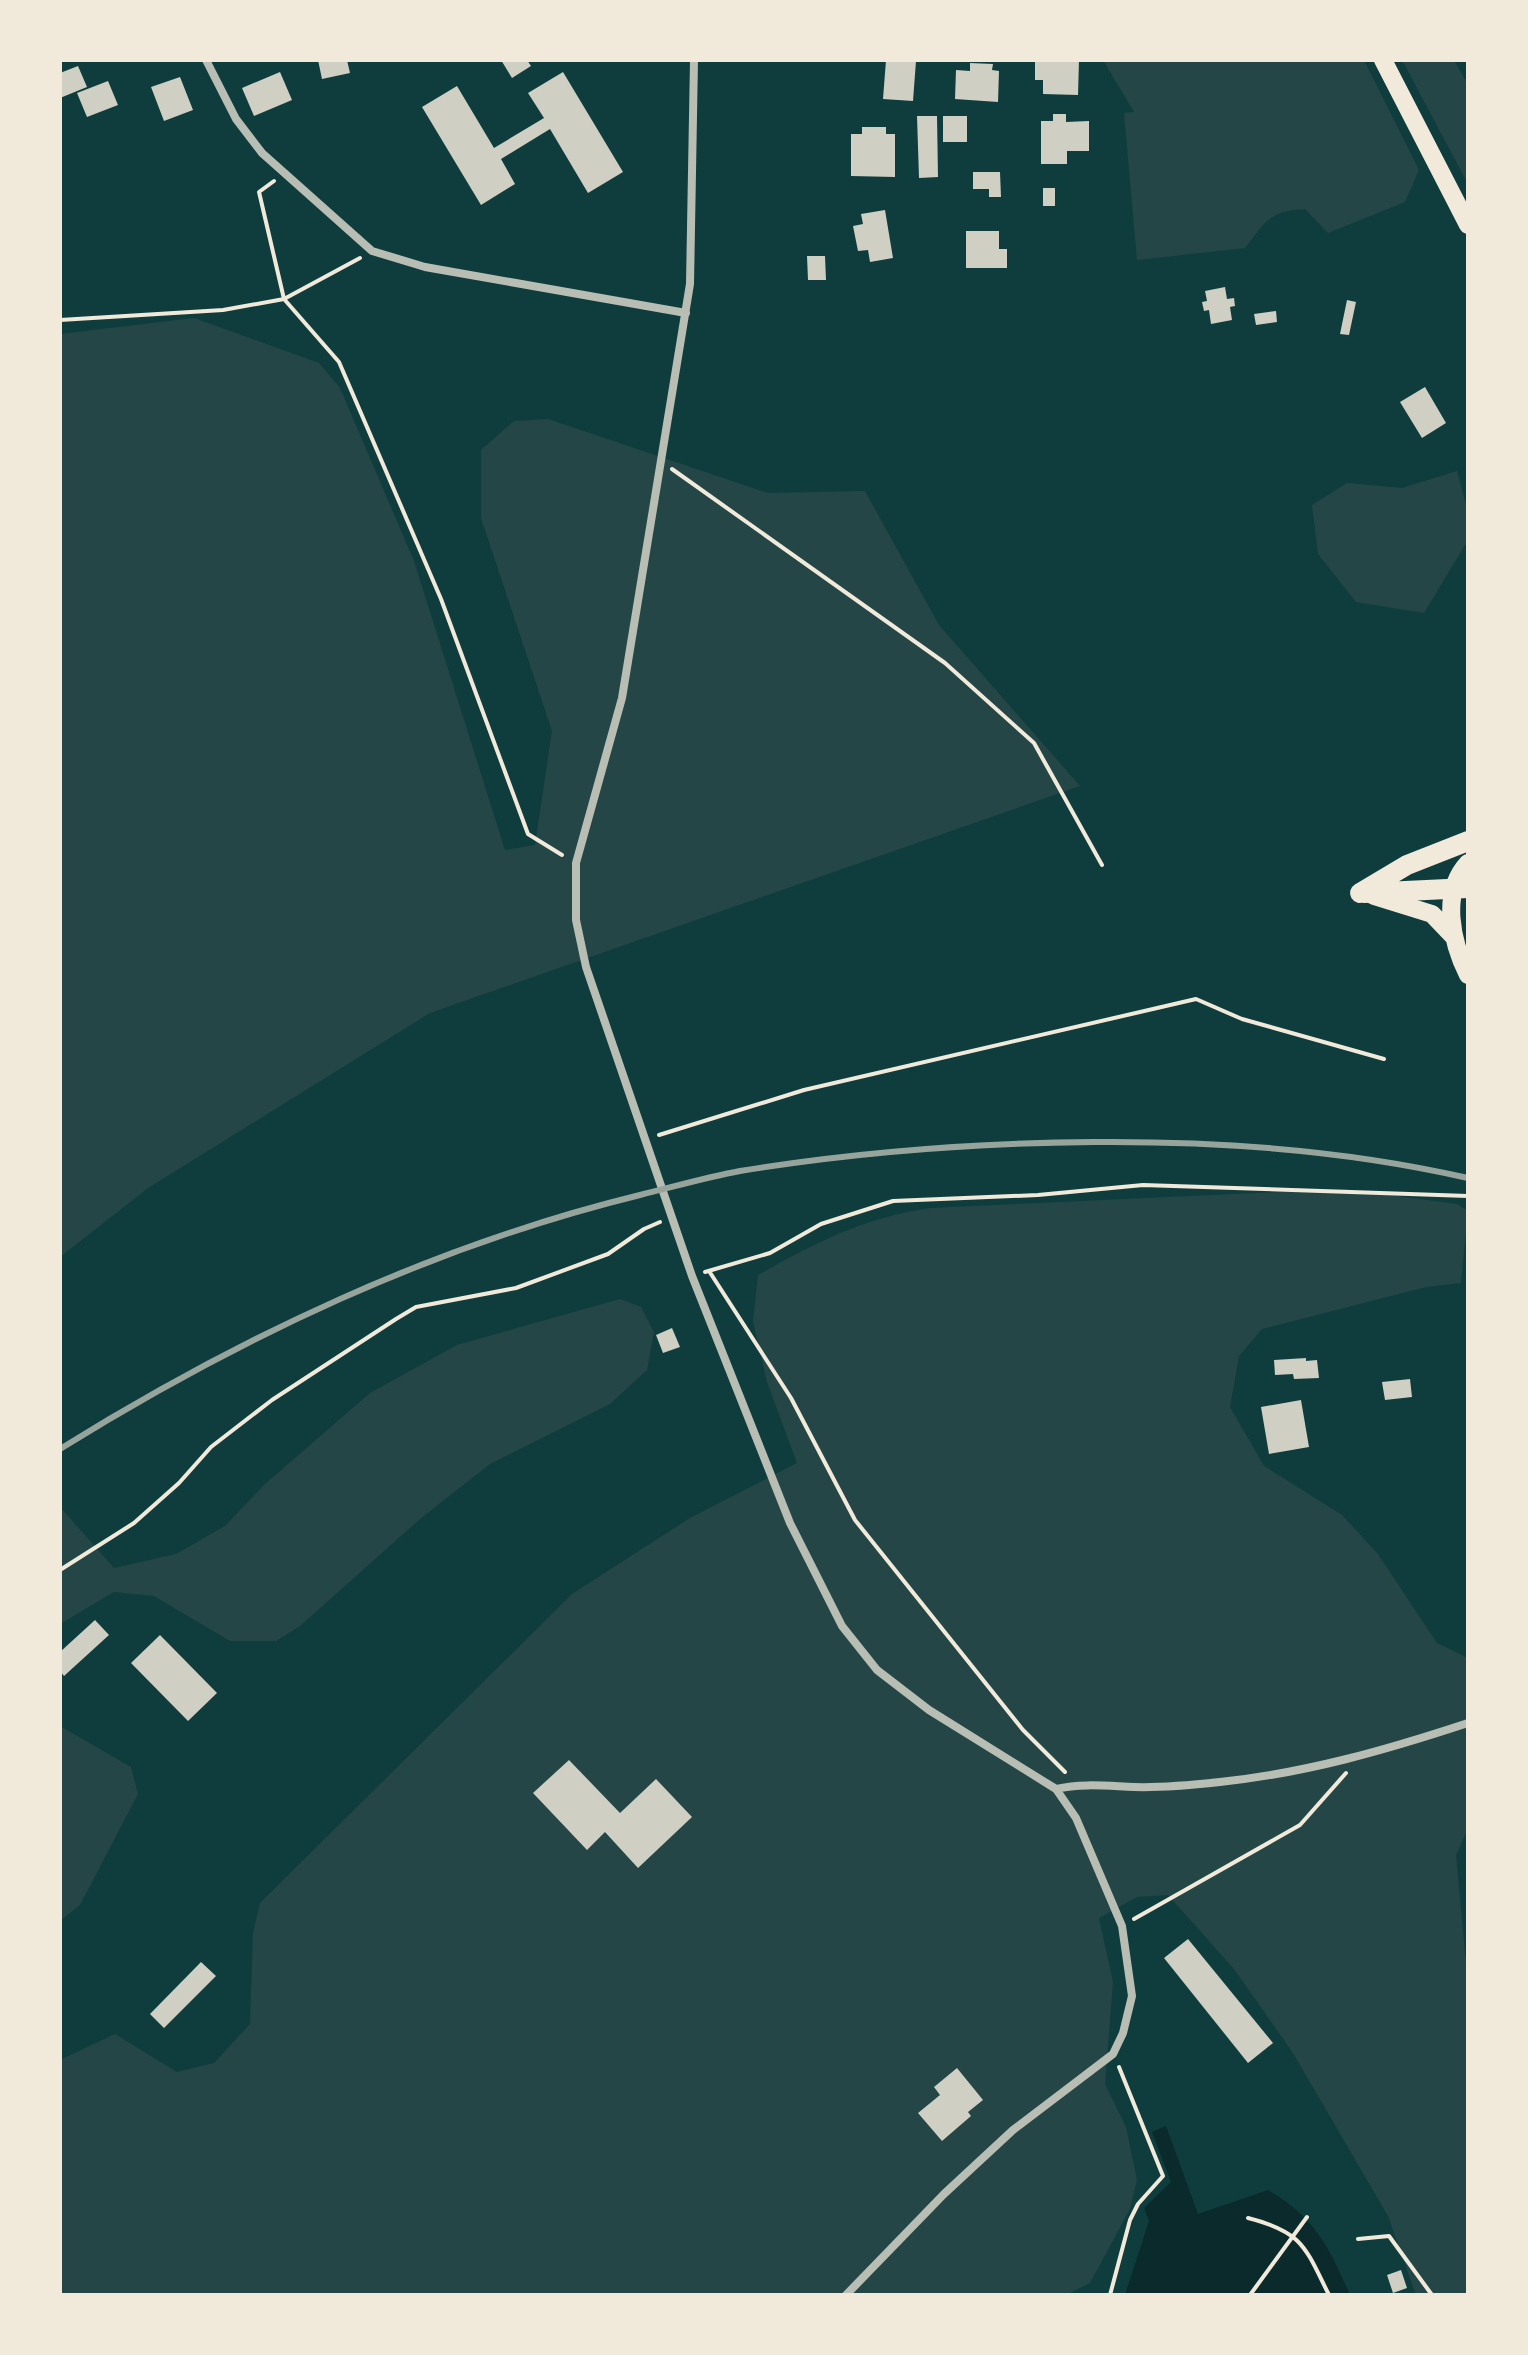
<svg xmlns="http://www.w3.org/2000/svg" width="1528" height="2355" font-family="'Public Sans',sans-serif">
<rect width="100%" height="100%" fill="#0f3d3e"/>
<path fill="#244646" d="M 1103,60 L 1364,60 L 1419,170 L 1405,202 L 1328,233 L 1305,209 C 1269,211 1266,221 1245,248 L 1137,260 L 1124,113 L 1134,112 Z
M 1402,60 L 1454,60 L 1468,85 L 1468,184 Z
M 194,318 L 319,363 L 340,388 L 414,561 L 505,850 L 535,845 L 552,731 L 481,518 L 481,450 L 514,421 L 548,419 L 768,493 L 865,491 L 939,625 L 1080,786 L 430,1013 L 148,1188 L 60,1257 L 60,334 Z
M 1457,471 L 1468,512 L 1468,540 L 1424,613 L 1356,602 L 1318,554 L 1312,505 L 1347,483 L 1402,488 Z
M 1345,1189 L 1457,1204 L 1468,1211 L 1461,1283 L 1426,1287 L 1262,1329 L 1239,1356 L 1230,1407 L 1264,1466 L 1342,1515 L 1378,1554 L 1437,1643 L 1468,1658 L 1468,1829 L 1456,1855 L 1468,1985 L 1468,2295 L 1416,2295 L 1388,2216 L 1293,2053 L 1234,1969 L 1168,1895 L 1137,1897 L 1099,1918 L 1113,1982 L 1105,2084 L 1126,2127 L 1137,2180 L 1130,2209 L 1090,2283 L 1066,2295 L 60,2295 L 60,2060 L 115,2034 L 177,2072 L 214,2063 L 250,2024 L 253,1933 L 260,1903 L 572,1594 L 690,1518 L 797,1463 L 767,1382 L 753,1321 L 758,1275 C 817,1242 863,1218 930,1208 Z
M 620,1299 L 641,1307 L 654,1332 L 647,1370 L 610,1404 L 490,1464 L 420,1519 L 300,1626 L 276,1641 L 230,1641 L 154,1596 L 114,1592 L 60,1624 L 60,1507 L 114,1568 L 176,1554 L 225,1526 L 265,1484 L 370,1393 L 457,1345 Z
M 60,1726 L 131,1767 L 138,1794 L 80,1905 L 60,1921 Z"/>
<path fill="#0a2a2b" d="M 1166,2126 L 1198,2214 L 1268,2190 C 1315,2217 1329,2247 1350,2295 L 1125,2295 L 1149,2221 L 1144,2208 L 1171,2182 L 1152,2132 Z"/>
<path fill="#cfcfc3" d="M 318,60 L 347,60 L 350,73 L 322,79 Z
M 501,60 L 527,60 L 531,66 L 512,78 Z
M 886,60 L 916,61 L 913,101 L 883,99 Z
M 1044,60 L 1079,60 L 1078,95 L 1043,94 L 1043,80 L 1035,80 L 1035,62 Z
M 970,63 L 993,64 L 992,70 L 999,71 L 998,102 L 955,99 L 956,70 L 970,71 Z
M 78,66 L 87,87 L 60,98 L 60,73 Z
M 280,72 L 292,100 L 254,116 L 242,88 Z
M 563,72 L 623,172 L 588,193 L 550,129 L 501,159 L 515,184 L 481,205 L 422,107 L 457,86 L 494,148 L 544,118 L 528,93 Z
M 180,77 L 193,110 L 164,121 L 151,87 Z
M 108,81 L 118,105 L 87,117 L 77,93 Z
M 1053,114 L 1066,114 L 1066,122 L 1089,121 L 1089,151 L 1067,151 L 1067,164 L 1041,164 L 1041,121 L 1053,121 Z
M 917,116 L 937,116 L 938,177 L 919,178 Z
M 943,116 L 967,116 L 967,142 L 943,142 Z
M 862,127 L 886,127 L 886,134 L 895,134 L 895,177 L 851,176 L 851,134 L 862,134 Z
M 973,172 L 1000,172 L 1001,197 L 989,197 L 989,189 L 973,189 Z
M 1043,188 L 1055,188 L 1055,206 L 1043,206 Z
M 885,210 L 893,258 L 870,262 L 868,250 L 858,251 L 853,226 L 863,224 L 861,214 Z
M 966,231 L 999,231 L 999,249 L 1007,249 L 1007,268 L 966,268 Z
M 807,256 L 825,256 L 826,280 L 808,280 Z
M 1225,287 L 1227,299 L 1234,298 L 1235,306 L 1230,307 L 1232,320 L 1211,324 L 1209,310 L 1204,311 L 1202,302 L 1207,301 L 1205,291 Z
M 1347,300 L 1356,302 L 1349,335 L 1340,334 Z
M 1276,311 L 1277,322 L 1256,325 L 1254,314 Z
M 1425,387 L 1446,423 L 1422,438 L 1400,402 Z
M 672,1328 L 680,1347 L 663,1353 L 656,1335 Z
M 1306,1358 L 1306,1361 L 1317,1360 L 1319,1378 L 1294,1379 L 1293,1374 L 1275,1375 L 1274,1360 Z
M 1410,1379 L 1412,1397 L 1385,1400 L 1382,1382 Z
M 1301,1400 L 1309,1447 L 1269,1454 L 1261,1407 Z
M 95,1620 L 109,1635 L 64,1676 L 60,1671 L 60,1652 Z
M 160,1635 L 217,1693 L 188,1721 L 131,1663 Z
M 569,1760 L 620,1813 L 656,1779 L 692,1817 L 638,1868 L 605,1832 L 587,1850 L 533,1793 Z
M 1188,1939 L 1273,2043 L 1248,2063 L 1164,1958 Z
M 201,1962 L 216,1976 L 164,2028 L 150,2014 Z
M 957,2068 L 983,2100 L 968,2112 L 971,2116 L 942,2141 L 918,2113 L 940,2095 L 934,2087 Z
M 1401,2270 L 1407,2288 L 1393,2293 L 1387,2275 Z"/>
<g fill="none" stroke-linecap="round" stroke-linejoin="round">
<path stroke="#f1e9da" stroke-width="4" d="M 274,181 L 259,192 L 284,299 L 360,258
M 60,320 L 223,310 L 284,299 L 339,362 L 441,599 L 528,834 L 562,855
M 672,469 L 945,663 L 1034,743 L 1102,865
M 659,1135 L 804,1090 L 1196,999 L 1242,1019 L 1384,1059
M 709,1271 L 791,1398 L 855,1520 L 1023,1730 L 1065,1772
M 705,1272 L 770,1253 L 821,1224 L 893,1201 L 1038,1195 L 1143,1185 L 1468,1196
M 60,1570 L 134,1523 L 179,1483 L 211,1447 L 272,1400 L 396,1319 L 416,1307 L 516,1288 L 608,1254 L 644,1229 L 660,1222
M 1134,1919 L 1300,1825 L 1346,1773
M 1248,2218 C 1303,2232 1305,2247 1329,2295
M 1358,2239 L 1389,2236 L 1432,2295
M 1110,2295 L 1130,2220 L 1138,2204 L 1163,2176 L 1119,2067
M 1250,2295 L 1307,2217"/>
<path stroke="#b8beb3" stroke-width="8" d="M 206,60 L 236,119 L 262,153 L 372,251 L 425,267 L 686,313
M 694,60 L 690,284 L 622,698 L 576,863 L 576,920 L 586,967 L 692,1276 L 790,1523 L 842,1626 L 877,1670 L 929,1710 L 1056,1789 L 1076,1818 L 1122,1926 L 1132,1996 L 1123,2033 L 1113,2054 L 1013,2130 L 944,2194 L 846,2295
M 1056,1789 C 1082,1783 1107,1786 1134,1787 C 1162,1788 1192,1785 1220,1782 C 1306,1773 1386,1750 1468,1723"/>
<path stroke="#f1e9da" stroke-width="18" d="M 1383,60 L 1468,225
M 1468,863 C 1440,893 1452,943 1468,975
M 1374,896 L 1432,914 L 1454,937"/>
<path stroke="#f1e9da" stroke-width="20" d="M 1360,893 L 1407,865 L 1468,841
M 1364,893 L 1468,888"/>
<path stroke="#97a49c" stroke-width="6" d="M 60,1449 C 241,1337 432,1246 640,1195 C 673,1187 707,1177 740,1171 C 857,1152 976,1143 1094,1142 C 1219,1141 1346,1150 1468,1178"/>
</g>
<rect width="1528" height="2355" fill="none" stroke="#f1e9da" stroke-width="124"/>
</svg>
